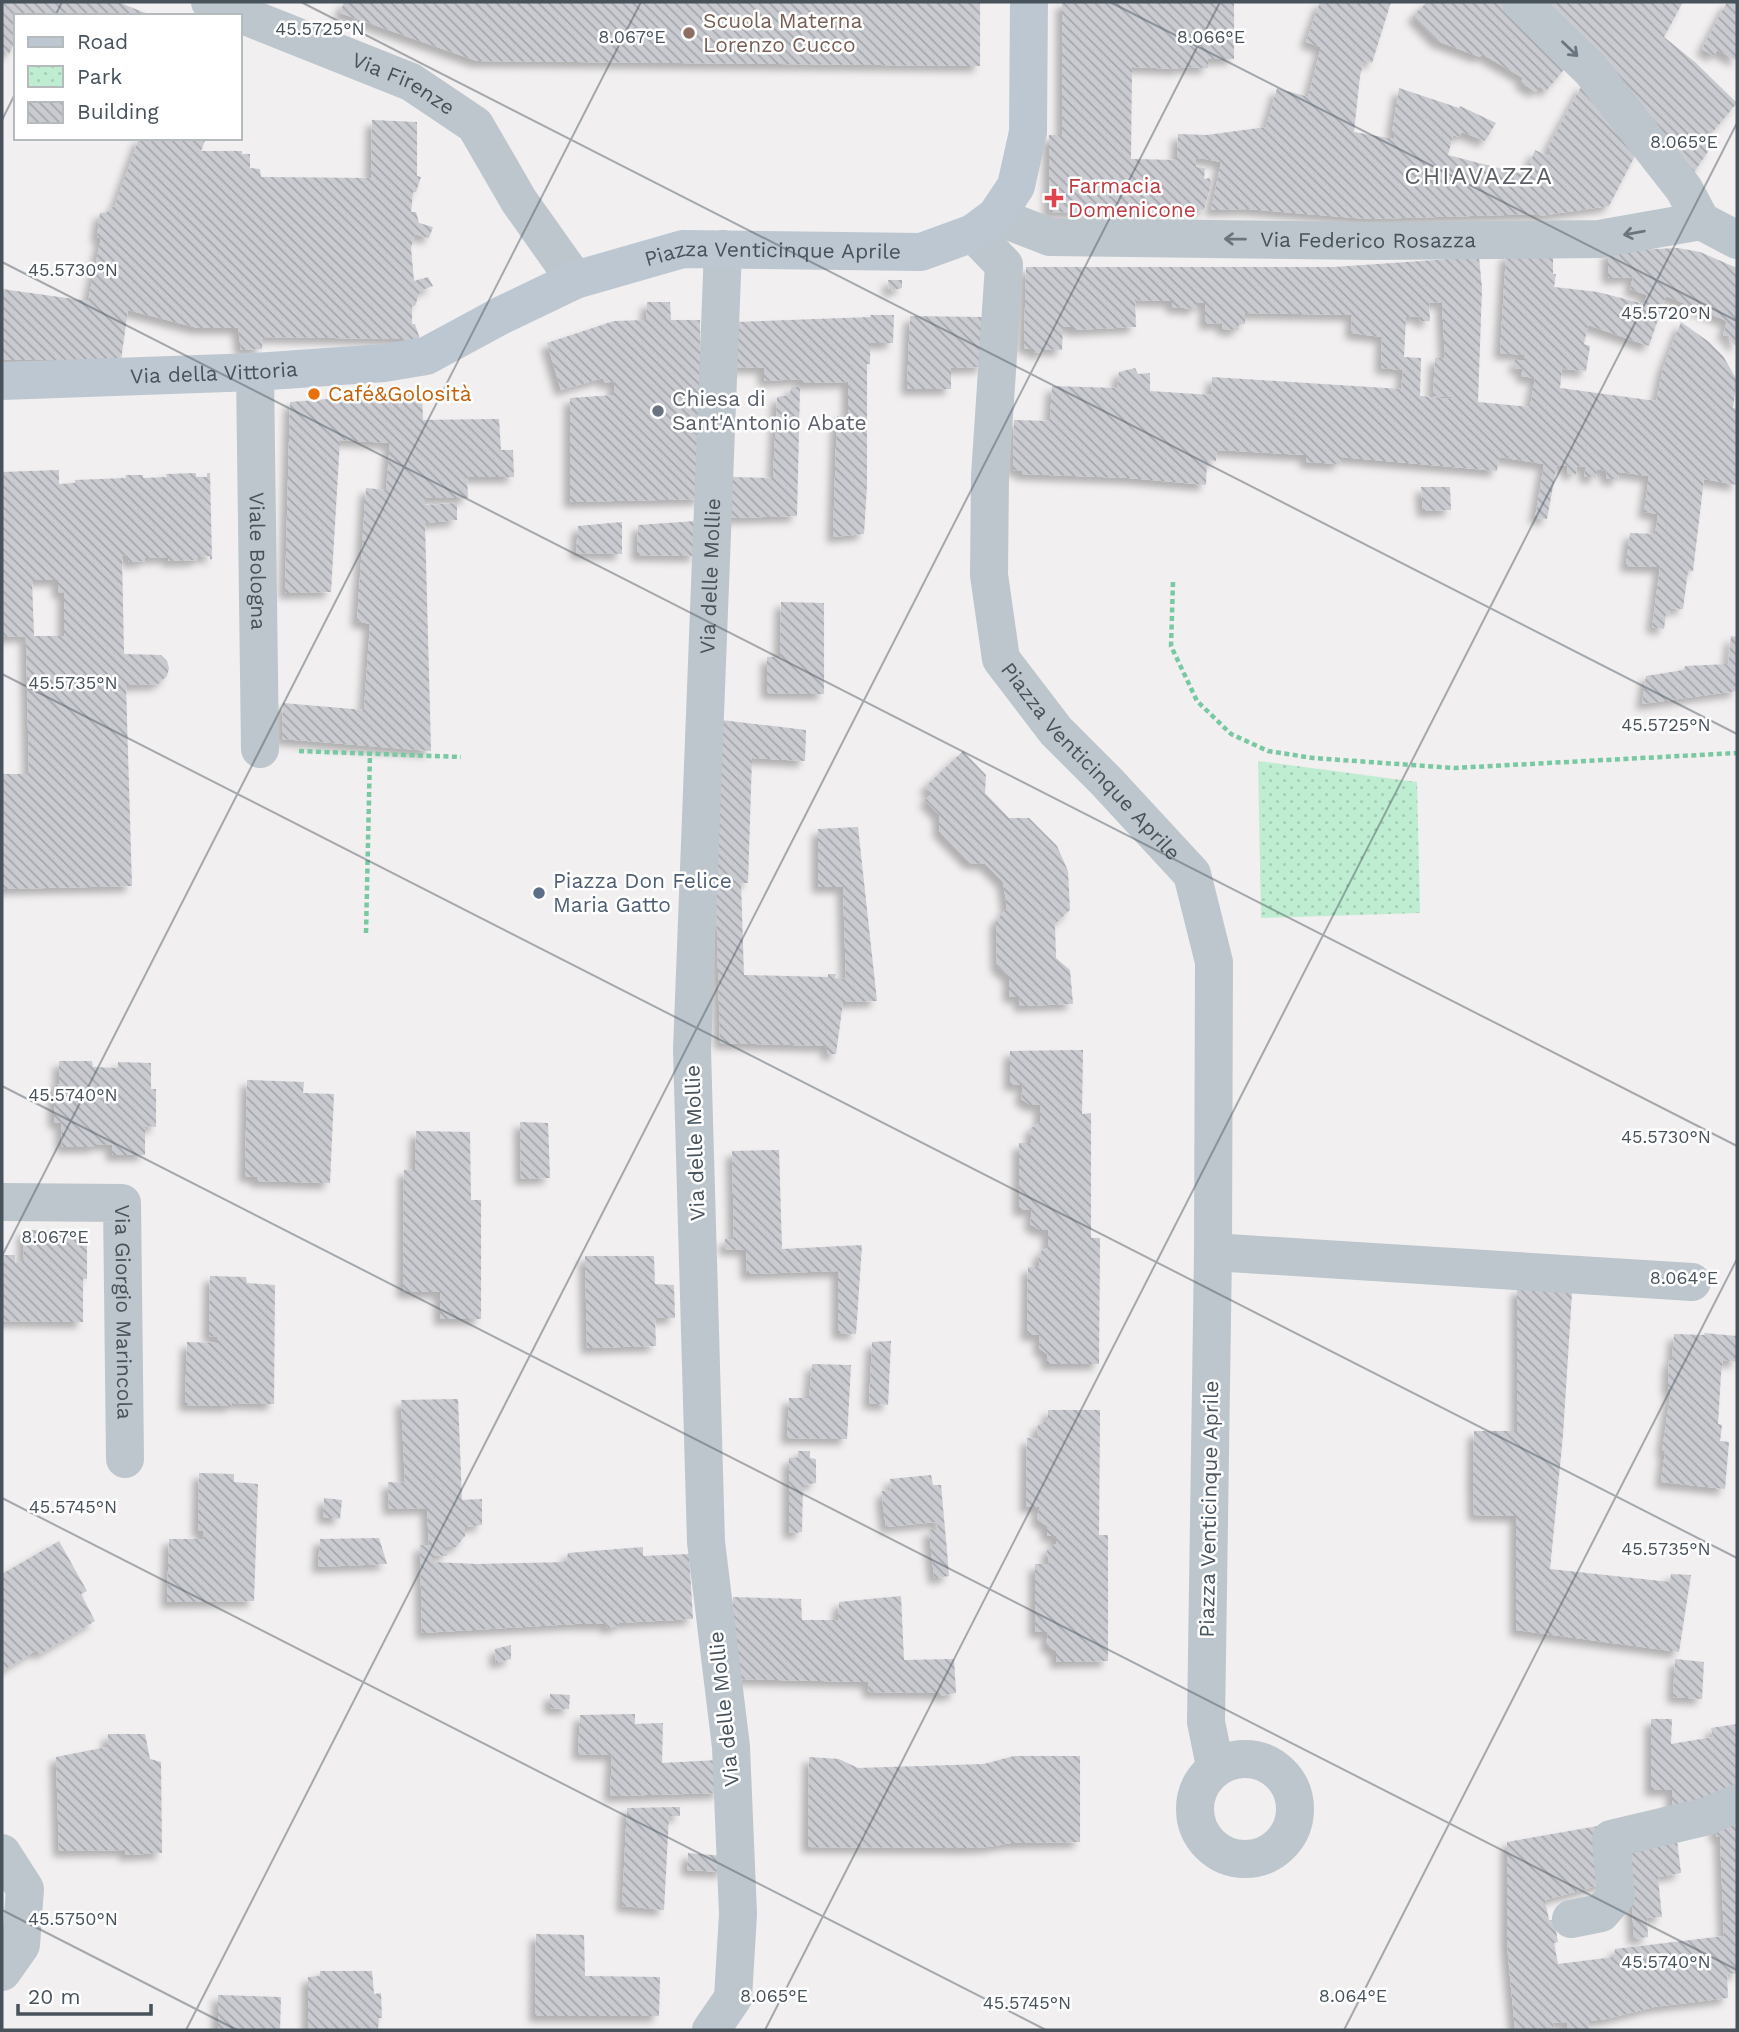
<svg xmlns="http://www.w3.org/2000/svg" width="1739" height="2032" font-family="'Work Sans',sans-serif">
<defs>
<pattern id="park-dots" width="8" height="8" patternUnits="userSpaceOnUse" patternTransform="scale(1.75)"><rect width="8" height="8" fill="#bfedd1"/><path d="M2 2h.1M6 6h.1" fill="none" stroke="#a6cdb6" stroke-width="1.8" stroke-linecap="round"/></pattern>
<pattern id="building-back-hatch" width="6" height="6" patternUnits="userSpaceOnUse" patternTransform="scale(1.75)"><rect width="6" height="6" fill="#c9cbd1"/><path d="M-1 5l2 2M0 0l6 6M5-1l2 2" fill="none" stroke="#a5a7ad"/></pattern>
<filter id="shadow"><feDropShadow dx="-6" dy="6" stdDeviation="3.5" flood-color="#0004"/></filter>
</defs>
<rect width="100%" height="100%" fill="#f1efef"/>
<path fill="url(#park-dots)" d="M 1258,761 L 1417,782 L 1420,913 L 1261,918 Z"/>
<path fill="url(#building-back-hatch)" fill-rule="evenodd" filter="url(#shadow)" d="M 2,2 L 118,2 L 153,16 L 16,16 L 16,45 L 14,44 L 9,54 L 2,50 Z
M 344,2 L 980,2 L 980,66 L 477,61 L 340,13 Z
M 1062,2 L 1234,2 L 1234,59 L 1208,59 L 1208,68 L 1180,67 L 1180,69 L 1132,67 L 1131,159 L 1177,160 L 1178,134 L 1207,135 L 1266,127 L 1277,88 L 1308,97 L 1321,47 L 1306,42 L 1320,2 L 1391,2 L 1372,63 L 1364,60 L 1360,76 L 1354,132 L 1394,139 L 1395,132 L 1392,132 L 1399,88 L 1459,108 L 1460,106 L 1496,123 L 1485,141 L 1462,132 L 1459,137 L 1453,135 L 1448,155 L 1525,175 L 1535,150 L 1548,156 L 1551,149 L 1548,147 L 1583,83 L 1640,146 L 1609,206 L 1539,216 L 1539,214 L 1368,219 L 1247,209 L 1211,210 L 1221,162 L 1200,158 L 1196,159 L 1196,167 L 1205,168 L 1204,179 L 1210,178 L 1211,185 L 1204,210 L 1136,213 L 1049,212 L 1049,135 L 1062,135 Z
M 1427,2 L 1504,2 L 1567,66 L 1546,91 L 1539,86 L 1536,92 L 1521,83 L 1523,78 L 1482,54 L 1480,57 L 1437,41 L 1413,16 Z
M 1541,2 L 1683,2 L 1664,37 L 1695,62 L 1737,103 L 1706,140 L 1711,147 L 1689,180 Z
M 1727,2 L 1737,2 L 1737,61 L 1717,50 L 1714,56 L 1702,49 Z
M 372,120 L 417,122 L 417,176 L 421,177 L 416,192 L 413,192 L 411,212 L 416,212 L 419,223 L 433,227 L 429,238 L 415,234 L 411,248 L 414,281 L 428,277 L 433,286 L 420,291 L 415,306 L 412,306 L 412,324 L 415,324 L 420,339 L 404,343 L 404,339 L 263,337 L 262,349 L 241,350 L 238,328 L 198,328 L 128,310 L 121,360 L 2,360 L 2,289 L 88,301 L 101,238 L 97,237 L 100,213 L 106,213 L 115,205 L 139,138 L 206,138 L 201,151 L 242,151 L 242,154 L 250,154 L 250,168 L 260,169 L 261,177 L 371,178 Z
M 1678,248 L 1700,252 L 1737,268 L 1737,347 L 1729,340 L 1730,336 L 1723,335 L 1727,321 L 1666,296 L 1649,346 L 1588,325 L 1584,344 L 1590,346 L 1586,371 L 1562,369 L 1560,388 L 1656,401 L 1663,368 L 1681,322 L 1709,342 L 1723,356 L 1737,380 L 1733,408 L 1737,409 L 1737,485 L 1704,479 L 1693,571 L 1688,571 L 1683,609 L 1670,608 L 1669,614 L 1666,613 L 1664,629 L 1652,627 L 1660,567 L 1626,566 L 1630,533 L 1655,534 L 1658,514 L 1644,512 L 1649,476 L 1619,472 L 1618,480 L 1606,478 L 1607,471 L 1597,469 L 1596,478 L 1584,476 L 1586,467 L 1577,466 L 1576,474 L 1567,473 L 1568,466 L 1557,465 L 1547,519 L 1535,518 L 1544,464 L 1499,457 L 1497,471 L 1341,457 L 1340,464 L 1306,462 L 1306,455 L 1217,450 L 1216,461 L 1207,460 L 1206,485 L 1129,478 L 1022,474 L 1022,471 L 1013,470 L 1014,420 L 1050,421 L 1052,386 L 1117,388 L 1119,372 L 1135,368 L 1138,374 L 1150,373 L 1150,391 L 1211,395 L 1212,377 L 1401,389 L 1403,370 L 1381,368 L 1382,337 L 1351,333 L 1352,315 L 1245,313 L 1245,324 L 1239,324 L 1238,330 L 1223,329 L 1222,323 L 1205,324 L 1205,303 L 1197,303 L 1196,309 L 1172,307 L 1172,301 L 1135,300 L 1136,327 L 1073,330 L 1073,327 L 1063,327 L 1062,350 L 1043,349 L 1043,353 L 1034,352 L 1034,349 L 1024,348 L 1026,267 L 1334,267 L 1479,257 L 1482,288 L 1478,402 L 1530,407 L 1535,378 L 1521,376 L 1523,369 L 1515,368 L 1515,360 L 1524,360 L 1525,355 L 1500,353 L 1506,254 L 1553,252 L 1553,274 L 1556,274 L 1554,287 L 1598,292 L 1644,304 L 1647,295 L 1630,289 L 1633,277 L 1608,278 L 1608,251 ZM 1442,302 L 1445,358 L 1435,358 L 1433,396 L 1451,397 L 1451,399 L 1420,396 L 1421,358 L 1404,357 L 1406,317 L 1420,316 L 1420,321 L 1430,321 L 1429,303 Z
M 888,280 L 902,280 L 902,288 L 889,291 Z
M 647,302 L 670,302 L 671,320 L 700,320 L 702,499 L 570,502 L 570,398 L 614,395 L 614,381 L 605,383 L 603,378 L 561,390 L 547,343 L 614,321 L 646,320 Z
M 870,315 L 894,315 L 893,343 L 870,343 L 870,364 L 867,364 L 867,485 L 864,534 L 833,537 L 837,416 L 848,416 L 848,382 L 801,383 L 801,379 L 764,381 L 764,368 L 735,367 L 737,322 L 871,317 Z
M 910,316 L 983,317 L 983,367 L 951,368 L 951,389 L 907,389 Z
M 791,387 L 800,387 L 797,516 L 729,518 L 730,477 L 773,478 L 777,397 L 790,395 Z
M 422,392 L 423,420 L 499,419 L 501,450 L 513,450 L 514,477 L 467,477 L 468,498 L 425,498 L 425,505 L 457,503 L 457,520 L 425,523 L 431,751 L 282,739 L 283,703 L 364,710 L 370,624 L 357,621 L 366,488 L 386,490 L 390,443 L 340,440 L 331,592 L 285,593 L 290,402 Z
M 59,470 L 59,484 L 75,483 L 75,480 L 126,478 L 126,475 L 143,475 L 143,478 L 167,477 L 166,474 L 196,473 L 196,477 L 207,477 L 207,473 L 210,473 L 212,559 L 210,560 L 210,556 L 198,557 L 198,560 L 168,561 L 168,557 L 145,558 L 145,561 L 128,562 L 128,555 L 122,556 L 124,654 L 161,655 L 167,661 L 169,668 L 167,676 L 158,684 L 126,685 L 132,886 L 2,889 L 2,774 L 29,774 L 26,636 L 2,637 L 2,472 ZM 32,580 L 58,580 L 58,593 L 64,592 L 64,636 L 34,636 Z
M 1421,487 L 1450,487 L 1451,510 L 1423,511 Z
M 696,521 L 696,556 L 637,555 L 638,525 Z
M 622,522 L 622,554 L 576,553 L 578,526 Z
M 781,602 L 824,603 L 824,694 L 767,693 L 767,657 L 780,657 Z
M 1731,636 L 1737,637 L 1737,691 L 1642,704 L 1646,676 L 1684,670 L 1685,666 L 1728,664 Z
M 721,720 L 806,730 L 805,761 L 752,758 L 748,883 L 741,883 L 744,975 L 828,977 L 828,974 L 836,974 L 835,978 L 846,979 L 843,887 L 818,887 L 818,829 L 858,827 L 877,1001 L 843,1002 L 836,1054 L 827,1054 L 827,1046 L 720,1043 L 716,895 Z
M 963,751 L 986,775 L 985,793 L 1009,818 L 1029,818 L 1057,846 L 1068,871 L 1070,910 L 1055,924 L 1056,958 L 1070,970 L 1073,1004 L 1020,1006 L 1019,997 L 1009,997 L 1009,976 L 997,966 L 996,921 L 1007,908 L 1003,882 L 985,864 L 970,863 L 939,831 L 939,815 L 925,800 L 932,793 L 925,787 Z
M 1083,1050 L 1082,1114 L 1091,1113 L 1091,1238 L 1100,1238 L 1099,1364 L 1047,1364 L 1047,1354 L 1039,1348 L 1040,1335 L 1027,1335 L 1028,1267 L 1040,1266 L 1038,1258 L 1042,1250 L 1048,1248 L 1048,1230 L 1040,1230 L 1030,1224 L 1032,1210 L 1019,1210 L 1019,1143 L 1032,1143 L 1030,1129 L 1040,1122 L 1040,1105 L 1031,1105 L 1021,1099 L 1023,1085 L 1010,1085 L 1010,1051 Z
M 59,1061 L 92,1061 L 93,1067 L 118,1068 L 118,1062 L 151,1063 L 151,1089 L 156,1089 L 156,1127 L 145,1126 L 145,1155 L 112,1155 L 112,1145 L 96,1144 L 96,1147 L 62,1147 L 61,1123 L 54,1122 L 54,1085 L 59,1084 Z
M 247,1080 L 304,1082 L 303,1093 L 334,1094 L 330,1183 L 257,1181 L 257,1177 L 245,1176 Z
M 520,1122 L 548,1123 L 550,1178 L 521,1179 Z
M 416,1131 L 470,1132 L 471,1200 L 481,1200 L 481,1319 L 440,1319 L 440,1292 L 403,1292 L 404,1170 L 415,1169 Z
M 779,1150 L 782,1249 L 862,1245 L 856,1334 L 838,1333 L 838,1271 L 747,1274 L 746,1250 L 725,1249 L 725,1239 L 734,1239 L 732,1151 Z
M 23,1230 L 87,1231 L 87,1279 L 83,1279 L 83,1322 L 2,1321 L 2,1255 L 15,1255 L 15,1262 L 24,1261 Z
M 585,1256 L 654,1256 L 655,1284 L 674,1285 L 675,1318 L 655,1318 L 656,1346 L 587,1348 Z
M 210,1276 L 246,1277 L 247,1283 L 275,1285 L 274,1404 L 232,1403 L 232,1406 L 185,1405 L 187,1342 L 217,1343 L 217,1337 L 209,1336 Z
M 1517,1288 L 1572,1293 L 1563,1435 L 1550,1569 L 1670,1582 L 1671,1574 L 1691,1575 L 1679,1652 L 1516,1630 L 1516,1516 L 1474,1515 L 1473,1477 L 1474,1431 L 1517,1431 Z
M 1704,1333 L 1737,1336 L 1737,1362 L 1723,1360 L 1721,1374 L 1718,1424 L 1722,1425 L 1720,1441 L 1729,1442 L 1725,1489 L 1661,1482 L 1665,1451 L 1662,1451 L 1671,1389 L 1668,1389 L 1669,1360 L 1672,1361 L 1674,1334 L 1705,1335 Z
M 891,1341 L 888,1405 L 869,1403 L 872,1342 Z
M 812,1364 L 851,1365 L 847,1439 L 787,1438 L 789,1398 L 809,1398 Z
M 458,1399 L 462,1500 L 482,1499 L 482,1525 L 465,1527 L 465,1536 L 456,1547 L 447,1547 L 447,1556 L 433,1555 L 433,1562 L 477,1564 L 566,1562 L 568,1553 L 643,1547 L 643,1556 L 689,1554 L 693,1619 L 619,1623 L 619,1626 L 607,1628 L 606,1624 L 575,1624 L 422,1633 L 420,1545 L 429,1546 L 427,1508 L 389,1509 L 388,1482 L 405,1483 L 401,1400 Z
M 1048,1410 L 1100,1410 L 1099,1535 L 1108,1535 L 1108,1661 L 1056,1662 L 1056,1651 L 1046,1645 L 1048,1632 L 1035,1632 L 1035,1564 L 1049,1564 L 1047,1550 L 1056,1544 L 1056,1536 L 1047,1536 L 1047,1526 L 1038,1520 L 1037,1516 L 1040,1507 L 1026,1507 L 1027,1438 L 1039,1439 L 1037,1430 L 1038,1425 L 1048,1420 Z
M 798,1451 L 810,1451 L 810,1458 L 816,1459 L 816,1483 L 803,1485 L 802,1532 L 794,1533 L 789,1532 L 789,1458 L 798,1458 Z
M 199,1473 L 234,1474 L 234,1482 L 258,1484 L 254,1601 L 167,1602 L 169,1539 L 204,1539 L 203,1531 L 198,1531 Z
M 931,1475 L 933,1485 L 941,1485 L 947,1551 L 949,1576 L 937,1578 L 934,1577 L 929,1530 L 938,1530 L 937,1522 L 886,1527 L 883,1506 L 882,1491 L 891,1490 L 890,1479 Z
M 324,1498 L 342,1500 L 340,1519 L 323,1517 Z
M 379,1538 L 387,1564 L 318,1567 L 320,1539 Z
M 59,1541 L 87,1591 L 81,1594 L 95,1621 L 40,1654 L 37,1650 L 2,1671 L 2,1574 Z
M 901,1596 L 904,1660 L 954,1659 L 956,1693 L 940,1696 L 940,1693 L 869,1692 L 868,1682 L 734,1679 L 733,1597 L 801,1599 L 802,1620 L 838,1620 L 839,1602 Z
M 511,1645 L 511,1659 L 496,1663 L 495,1649 Z
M 1675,1659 L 1704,1662 L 1702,1699 L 1673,1697 Z
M 550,1694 L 570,1695 L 569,1709 L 550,1708 Z
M 635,1714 L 635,1724 L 663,1723 L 662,1763 L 719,1760 L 720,1793 L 610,1796 L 612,1755 L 578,1754 L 580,1715 Z
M 1651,1719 L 1672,1719 L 1671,1744 L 1713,1737 L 1711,1728 L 1737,1724 L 1737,1794 L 1672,1812 L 1672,1790 L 1651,1790 Z
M 108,1734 L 145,1734 L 150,1759 L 161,1762 L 162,1853 L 125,1855 L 125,1850 L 59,1851 L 56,1757 L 107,1747 Z
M 1014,1756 L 1080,1756 L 1080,1842 L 1011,1843 L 988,1847 L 968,1848 L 808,1847 L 809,1757 L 839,1759 L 858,1768 L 984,1764 Z
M 680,1807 L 680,1816 L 669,1816 L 664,1910 L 622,1906 L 627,1808 Z
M 1737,1821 L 1737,1974 L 1727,1973 L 1728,1998 L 1654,2007 L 1606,2019 L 1588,2021 L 1589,2030 L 1568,2030 L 1567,2022 L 1553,2023 L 1554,2030 L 1515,2030 L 1507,1944 L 1507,1842 L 1598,1826 L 1608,1883 L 1545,1900 L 1549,1920 L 1554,1920 L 1555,1925 L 1558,1942 L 1554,1943 L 1558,1964 L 1614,1957 L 1615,1949 L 1724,1936 L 1720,1837 L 1717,1837 L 1714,1825 Z
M 1676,1832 L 1681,1873 L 1658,1877 L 1662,1917 L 1647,1918 L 1648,1937 L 1634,1939 L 1628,1841 Z
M 688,1853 L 724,1856 L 724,1872 L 687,1870 Z
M 536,1934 L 584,1935 L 585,1976 L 660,1977 L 659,2016 L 535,2016 Z
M 320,1971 L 372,1971 L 374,1994 L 381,1993 L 382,2018 L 379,2018 L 378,2030 L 308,2030 L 308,1977 L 320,1976 Z
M 218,1995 L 281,1997 L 280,2030 L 218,2030 Z"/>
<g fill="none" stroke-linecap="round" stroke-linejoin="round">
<path stroke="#78c9a2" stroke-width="4.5" stroke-dasharray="5 3.5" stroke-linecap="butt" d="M 1173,582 L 1171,646 L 1197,701 L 1231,734 L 1268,751 L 1313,758 L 1454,768 L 1737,753
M 299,751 L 461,757
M 366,933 L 370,753"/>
<g stroke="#bdc6cd" stroke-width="38">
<path id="s1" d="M 210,2 L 411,82 L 475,125 L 519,201 L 575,280"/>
<path d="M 1521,2 L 1591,70 L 1684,189 L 1701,221"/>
<path id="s2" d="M 996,216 L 1050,237 L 1372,241 L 1599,239 L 1701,221 L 1737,240"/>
<path id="s3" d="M 973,233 L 1004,265 L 990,476 L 989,575 L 1001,659 L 1056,731 L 1106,781 L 1192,874 L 1214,962 L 1213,1252 L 1206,1722 L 1215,1766"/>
<path id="s4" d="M 255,372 L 260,749"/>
<path id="s5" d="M 2,1202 L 122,1203 L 125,1459"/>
<path d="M 1213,1252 L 1692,1282"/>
<circle cx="1245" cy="1809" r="50"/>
<path d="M 2,1853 L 25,1889 L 21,1945 L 2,1972"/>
<path d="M 1571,1919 L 1601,1913 L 1616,1896 L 1611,1839 L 1708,1816 L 1737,1803"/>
<path id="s6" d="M 711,2030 L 733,1998 L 738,1914 L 731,1747 L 706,1542 L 692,1050 L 723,249"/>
</g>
<path stroke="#bdc7d2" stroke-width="38" id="s7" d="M 2,381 L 255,372 L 384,363 L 426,356 L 502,315 L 575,280 L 683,249 L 921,252 L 973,233 L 996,216 L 1016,186 L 1028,132 L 1029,2"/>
</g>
<defs><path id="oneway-shaft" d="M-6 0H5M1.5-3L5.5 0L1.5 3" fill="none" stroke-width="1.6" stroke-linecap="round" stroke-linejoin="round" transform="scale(1.75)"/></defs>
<g stroke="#6a757d">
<use href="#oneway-shaft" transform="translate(1570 49) rotate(44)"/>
<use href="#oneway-shaft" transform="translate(1634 233) rotate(170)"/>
<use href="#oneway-shaft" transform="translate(1235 239) rotate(-179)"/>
</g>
<path fill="none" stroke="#47525b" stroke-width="2" stroke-opacity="0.45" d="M 301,2 L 1737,734M 1110,2 L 1737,321M 55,16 L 62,2M 2,120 L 16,92M 2,262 L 1737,1146M 2,674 L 1737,1558M 2,1086 L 1737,1970M 2,1256 L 641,2M 2,1498 L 1046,2030M 2,1910 L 237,2030M 186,2030 L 1220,2M 765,2030 L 1737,123M 1344,2030 L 1737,1259"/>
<circle fill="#8d6e63" stroke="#fff" stroke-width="2.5" cx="689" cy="33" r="7"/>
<path fill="#e0444e" stroke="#fff" stroke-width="2.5" d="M1050.5 187.5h7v7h7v7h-7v7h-7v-7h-7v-7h7z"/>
<circle fill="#e8710a" stroke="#fff" stroke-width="2.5" cx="314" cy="394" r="7"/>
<circle fill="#6b7280" stroke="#fff" stroke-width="2.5" cx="658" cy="411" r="7"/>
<circle fill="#5c6f8a" stroke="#fff" stroke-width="2.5" cx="539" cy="893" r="7"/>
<g text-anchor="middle" stroke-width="5" stroke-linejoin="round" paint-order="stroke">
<g font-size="21" fill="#785e54" stroke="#fff" text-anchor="start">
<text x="703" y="28">Scuola Materna<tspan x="703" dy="24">Lorenzo Cucco</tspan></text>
</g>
<g font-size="21" fill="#47525b" stroke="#fff">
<text dy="7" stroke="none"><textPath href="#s1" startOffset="210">Via Firenze</textPath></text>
<text dy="7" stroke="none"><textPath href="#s2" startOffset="376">Via Federico Rosazza</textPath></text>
<text dy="7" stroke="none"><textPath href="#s7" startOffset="794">Piazza Venticinque Aprile</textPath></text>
<text dy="7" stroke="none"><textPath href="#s7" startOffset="212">Via della Vittoria</textPath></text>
<text dy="7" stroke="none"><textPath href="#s4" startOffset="189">Viale Bologna</textPath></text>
<text dy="7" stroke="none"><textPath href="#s6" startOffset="1463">Via delle Mollie</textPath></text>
<text dy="7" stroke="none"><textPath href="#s3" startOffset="576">Piazza Venticinque Aprile</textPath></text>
<text transform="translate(695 1143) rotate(-92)" y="7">Via delle Mollie</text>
<text dy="7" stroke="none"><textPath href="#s5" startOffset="229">Via Giorgio Marincola</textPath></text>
<text transform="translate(1209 1509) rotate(-89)" y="7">Piazza Venticinque Aprile</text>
<text transform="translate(724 1709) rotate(-96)" y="7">Via delle Mollie</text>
</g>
<g font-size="21" fill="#be3a42" stroke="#fff" text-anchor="start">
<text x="1068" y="193">Farmacia<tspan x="1068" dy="24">Domenicone</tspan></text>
</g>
<g font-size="21" fill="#c56008" stroke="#fff" text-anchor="start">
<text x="328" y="401">Café&amp;Golosità</text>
</g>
<g font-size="21" fill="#5b616d" stroke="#fff" text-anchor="start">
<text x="672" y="406">Chiesa di<tspan x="672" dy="24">Sant'Antonio Abate</tspan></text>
</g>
<g font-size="21" fill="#4e5e75" stroke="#fff" text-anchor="start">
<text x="553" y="888">Piazza Don Felice<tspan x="553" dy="24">Maria Gatto</tspan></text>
</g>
<g font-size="24" letter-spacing="2" fill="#5b5f63" stroke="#fff">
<text x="1479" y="184">CHIAVAZZA</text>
</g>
</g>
<g font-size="18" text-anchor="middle" fill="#47525b" stroke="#fff" stroke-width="5" stroke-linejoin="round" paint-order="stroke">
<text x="320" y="35">45.5725°N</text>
<text x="632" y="43">8.067°E</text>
<text x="1211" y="43">8.066°E</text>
<text x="1684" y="148">8.065°E</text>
<text x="73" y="276">45.5730°N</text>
<text x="1666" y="319">45.5720°N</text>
<text x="73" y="689">45.5735°N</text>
<text x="1666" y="731">45.5725°N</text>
<text x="73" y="1101">45.5740°N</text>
<text x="1666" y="1143">45.5730°N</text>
<text x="55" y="1243">8.067°E</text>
<text x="1684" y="1284">8.064°E</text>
<text x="73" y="1513">45.5745°N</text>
<text x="1666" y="1555">45.5735°N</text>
<text x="73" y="1925">45.5750°N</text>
<text x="1666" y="1968">45.5740°N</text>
<text x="774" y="2002">8.065°E</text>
<text x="1353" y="2002">8.064°E</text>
<text x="1027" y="2009">45.5745°N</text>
</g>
<rect width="1739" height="2032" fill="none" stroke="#47525b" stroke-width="7"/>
<rect x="14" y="14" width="228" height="126" fill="#ffffff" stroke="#b5babd" stroke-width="2"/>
<rect x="28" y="37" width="35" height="10" fill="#bdc7d2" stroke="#b5babd" stroke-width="2"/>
<text x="77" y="49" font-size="21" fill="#47525b">Road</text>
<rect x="28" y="66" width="35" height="21" fill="url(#park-dots)" stroke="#b5babd" stroke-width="2"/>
<text x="77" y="84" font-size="21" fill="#47525b">Park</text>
<rect x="28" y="102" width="35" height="21" fill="url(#building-back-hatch)" stroke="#b5babd" stroke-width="2"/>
<text x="77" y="119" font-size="21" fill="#47525b">Building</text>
<path d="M18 2004v10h133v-10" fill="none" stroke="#47525b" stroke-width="3.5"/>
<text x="28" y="2004" font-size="21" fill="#47525b" stroke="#ffffff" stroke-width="5" paint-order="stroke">20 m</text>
</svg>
